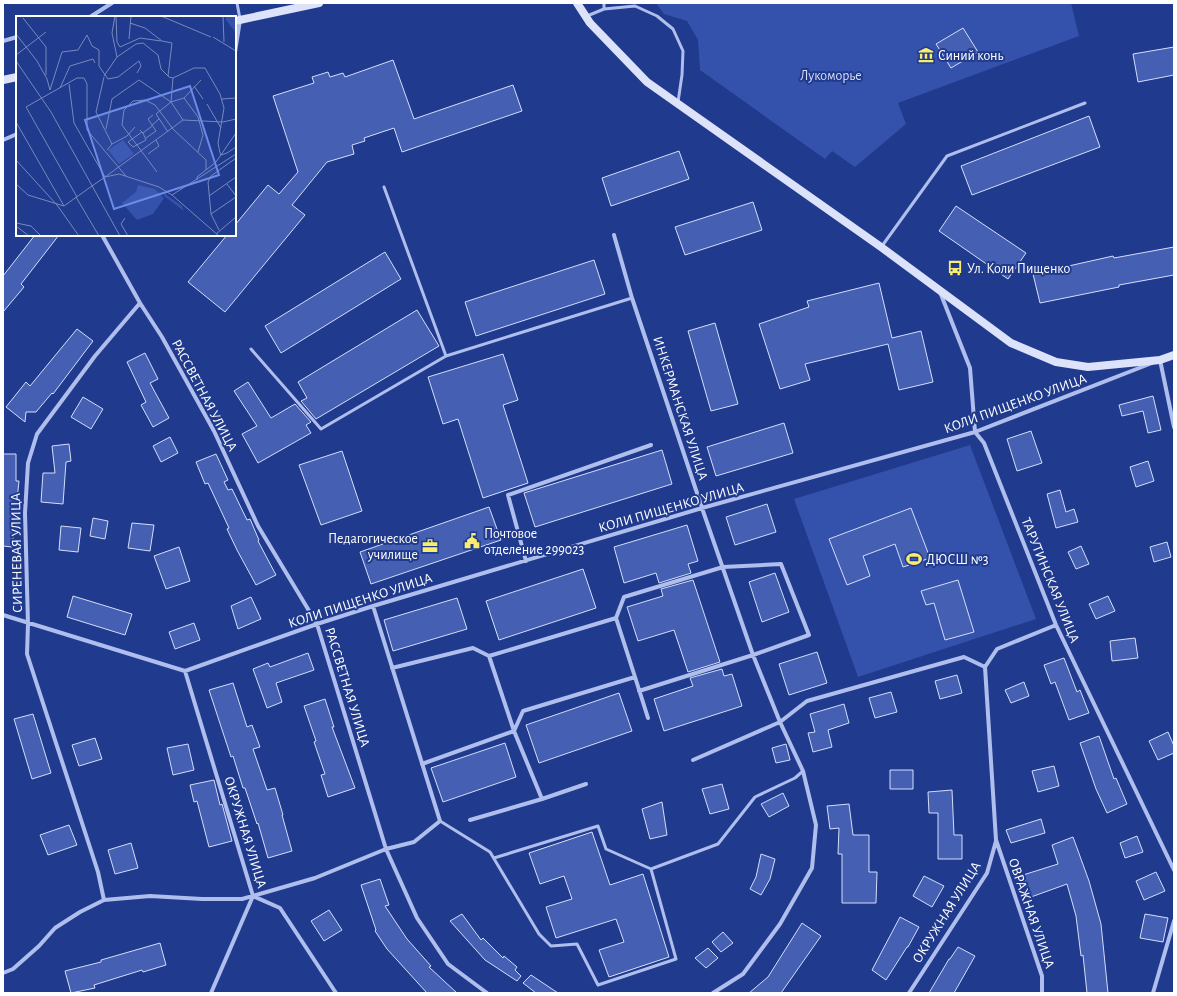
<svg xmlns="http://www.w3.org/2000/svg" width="1177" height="996" font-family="'Alegreya Sans',sans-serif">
<rect width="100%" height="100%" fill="#203a8e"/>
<path fill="#3452ab" d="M 656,3 L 1071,3 L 1079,36 L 898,103 L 906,124 L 855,167 L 832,151 L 825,159 L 700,70 L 698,40 L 687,21 L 664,14 Z
M 970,445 L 1036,619 L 858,677 L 794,499 Z"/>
<path fill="#4560b3" stroke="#d4ddf9" d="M 963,28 L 978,52 L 951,68 L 936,44 Z
M 1174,47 L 1174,75 L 1138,82 L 1133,54 Z
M 393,60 L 414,119 L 513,85 L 522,111 L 402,152 L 394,128 L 364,138 L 365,141 L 352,145 L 354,154 L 327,162 L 292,205 L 305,215 L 225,312 L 188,282 L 227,235 L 235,235 L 235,225 L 268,185 L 279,194 L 298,172 L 273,96 L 314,83 L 312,77 L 328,72 L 330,77 L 343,73 L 345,77 Z
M 1089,116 L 1100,147 L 972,195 L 961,166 Z
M 679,151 L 689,179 L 611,206 L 602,178 Z
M 753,202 L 762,230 L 685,255 L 675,227 Z
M 956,206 L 1026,253 L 1008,279 L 939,231 Z
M 35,235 L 59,235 L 21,284 L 24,287 L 3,312 L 3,276 Z
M 1174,247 L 1174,275 L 1119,285 L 1119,287 L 1040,303 L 1033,274 L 1113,256 L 1114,258 Z
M 385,252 L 401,279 L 281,353 L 265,326 Z
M 594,260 L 605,294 L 476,336 L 465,302 Z
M 879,283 L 892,338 L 921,331 L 933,382 L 899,390 L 888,344 L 805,364 L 810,380 L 780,389 L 759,324 L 809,307 L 807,301 Z
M 417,310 L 439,346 L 316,419 L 301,401 L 307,398 L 298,382 Z
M 715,323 L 738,404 L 711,411 L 688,331 Z
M 77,329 L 93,341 L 53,394 L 52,393 L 36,412 L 26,412 L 25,422 L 6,407 L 26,382 L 30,386 Z
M 145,353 L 158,379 L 150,383 L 169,418 L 153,427 L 141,405 L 146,402 L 127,362 Z
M 503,354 L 518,400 L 503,405 L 528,483 L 483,498 L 458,419 L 443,424 L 428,377 Z
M 248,382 L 271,418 L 295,404 L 311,422 L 306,425 L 311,433 L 258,463 L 242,434 L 257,426 L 234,391 Z
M 1153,396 L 1161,430 L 1148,433 L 1143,411 L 1122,416 L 1119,405 Z
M 83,397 L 103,409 L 91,429 L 71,417 Z
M 784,423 L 793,453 L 716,476 L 707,447 Z
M 1031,431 L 1042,463 L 1017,471 L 1007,439 Z
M 170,437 L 178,453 L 161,462 L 153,446 Z
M 69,444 L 71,461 L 66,462 L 63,504 L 41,502 L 43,473 L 55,473 L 52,446 Z
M 662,450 L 672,484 L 535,527 L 524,493 Z
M 342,451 L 362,511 L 321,525 L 299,465 Z
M 3,454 L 16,454 L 16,481 L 19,481 L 12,547 L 3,546 Z
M 216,454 L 228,480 L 224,482 L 228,490 L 232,489 L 247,520 L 250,519 L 259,540 L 258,541 L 276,575 L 256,585 L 237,550 L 227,529 L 229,528 L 208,483 L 205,484 L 196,462 Z
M 1148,461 L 1154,481 L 1136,487 L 1130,467 Z
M 1060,490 L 1066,512 L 1074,509 L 1078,522 L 1056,528 L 1047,494 Z
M 767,504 L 776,532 L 735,545 L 726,517 Z
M 489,507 L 501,540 L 371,584 L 360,552 Z
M 911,508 L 930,558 L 903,567 L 895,544 L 863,556 L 870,576 L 847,585 L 829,539 Z
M 93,518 L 108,521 L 105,539 L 90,536 Z
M 132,523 L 154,525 L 150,551 L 128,548 Z
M 687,525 L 698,561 L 688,564 L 691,573 L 659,583 L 656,573 L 624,583 L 614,547 Z
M 61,526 L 81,528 L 78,552 L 59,550 Z
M 1167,542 L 1171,557 L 1154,562 L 1150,547 Z
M 1081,546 L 1089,564 L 1076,569 L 1068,552 Z
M 179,547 L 190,581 L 166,589 L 154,556 Z
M 583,569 L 596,608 L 499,640 L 486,601 Z
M 775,573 L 789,612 L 762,622 L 749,582 Z
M 693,580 L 720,662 L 688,672 L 674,630 L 638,641 L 627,607 L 663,596 L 661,589 Z
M 958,580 L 974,632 L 945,640 L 934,603 L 926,605 L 921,591 Z
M 73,596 L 132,614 L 125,635 L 67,617 Z
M 1108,596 L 1115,611 L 1096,619 L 1089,604 Z
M 251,597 L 261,619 L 238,629 L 231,606 Z
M 457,598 L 467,629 L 393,651 L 384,620 Z
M 194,623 L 200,640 L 175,649 L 169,632 Z
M 1135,638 L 1138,658 L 1112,661 L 1110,641 Z
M 817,652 L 827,683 L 789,695 L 779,664 Z
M 308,653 L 314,670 L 276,683 L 282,702 L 267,708 L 253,669 L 268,663 L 270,667 Z
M 1064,658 L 1077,692 L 1080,690 L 1089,713 L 1069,720 L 1055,682 L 1051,684 L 1044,665 Z
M 722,669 L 724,676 L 732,674 L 742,706 L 664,731 L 654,699 L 693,686 L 690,678 Z
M 957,675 L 962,693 L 940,699 L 935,681 Z
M 1024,682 L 1029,696 L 1011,703 L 1005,690 Z
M 233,683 L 247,727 L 252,725 L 260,747 L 253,749 L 267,790 L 275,788 L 283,815 L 282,815 L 292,851 L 268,858 L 258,823 L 257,824 L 245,788 L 243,788 L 233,756 L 231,757 L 209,690 Z
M 891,692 L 897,712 L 875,718 L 869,698 Z
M 619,693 L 632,731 L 539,763 L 526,725 Z
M 325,699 L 334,727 L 332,727 L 355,788 L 328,797 L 321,775 L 325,774 L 314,742 L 316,741 L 304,706 Z
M 844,704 L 849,723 L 828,730 L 832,747 L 813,752 L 808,733 L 815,732 L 810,714 Z
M 33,714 L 51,773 L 32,779 L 14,719 Z
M 1168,732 L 1174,746 L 1174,753 L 1158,760 L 1149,741 Z
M 1099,736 L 1114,779 L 1116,778 L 1127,804 L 1107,813 L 1096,789 L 1080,743 Z
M 95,738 L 102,759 L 79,766 L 72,745 Z
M 505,743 L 516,777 L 443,802 L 431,768 Z
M 188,744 L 194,770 L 173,775 L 167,748 Z
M 786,744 L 790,760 L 776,763 L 772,748 Z
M 1054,766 L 1059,786 L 1038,792 L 1032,771 Z
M 890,770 L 913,770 L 913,789 L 890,789 Z
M 214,780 L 220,805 L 222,804 L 232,841 L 209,847 L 197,801 L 194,802 L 190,785 Z
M 722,784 L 729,809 L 710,814 L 702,789 Z
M 952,790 L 954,835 L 962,835 L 962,859 L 938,859 L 938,813 L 929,813 L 928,792 Z
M 783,793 L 789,806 L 769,817 L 761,804 Z
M 662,802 L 667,835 L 650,839 L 642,809 Z
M 849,804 L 853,835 L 869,835 L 869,872 L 877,872 L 876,903 L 842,903 L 842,854 L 838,854 L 839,828 L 830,829 L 827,806 Z
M 1041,819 L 1045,833 L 1011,843 L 1006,830 Z
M 69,825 L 77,845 L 48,855 L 40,835 Z
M 592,832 L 610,885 L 643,874 L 669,957 L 609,977 L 599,950 L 624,942 L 616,919 L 556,938 L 546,907 L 572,899 L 564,876 L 540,884 L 529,853 Z
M 1137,836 L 1143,852 L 1125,858 L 1120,843 Z
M 1073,837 L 1089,881 L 1101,924 L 1108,993 L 1087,993 L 1083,955 L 1081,956 L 1076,916 L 1067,884 L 1031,897 L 1023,875 L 1058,864 L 1052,845 Z
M 131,843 L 138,868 L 115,874 L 108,850 Z
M 761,854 L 775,859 L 770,879 L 761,895 L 750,889 L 756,877 Z
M 1156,872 L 1165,891 L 1144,900 L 1136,881 Z
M 924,876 L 944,886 L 932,907 L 913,896 Z
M 380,879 L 389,905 L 385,906 L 407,939 L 431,966 L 429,967 L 457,993 L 427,993 L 387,949 L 375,931 L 376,930 L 361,885 Z
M 329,910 L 342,930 L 324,941 L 311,921 Z
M 462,914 L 481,940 L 483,938 L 503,958 L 504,956 L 517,967 L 515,970 L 521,976 L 517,981 L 485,960 L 450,921 Z
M 1145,914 L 1168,918 L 1163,942 L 1140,938 Z
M 900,917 L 919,927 L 908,947 L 907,947 L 886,980 L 872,970 Z
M 802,923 L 821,936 L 781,993 L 749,993 L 768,977 Z
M 723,932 L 733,943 L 721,952 L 712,942 Z
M 160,943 L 166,965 L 143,972 L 142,970 L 94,985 L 95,988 L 71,993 L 65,971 L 101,962 L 101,960 Z
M 958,947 L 975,956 L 954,993 L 929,993 L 949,959 L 950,959 Z
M 708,948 L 718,958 L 706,968 L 695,958 Z
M 531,975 L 558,993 L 536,993 L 523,983 Z"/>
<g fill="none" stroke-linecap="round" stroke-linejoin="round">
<path stroke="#afbeec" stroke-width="3" d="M 237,3 L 240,19
M 604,9 L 604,3
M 587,16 L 604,9 L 635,6 L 657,16 L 673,29 L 683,51 L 682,75 L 678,102
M 384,187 L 446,356
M 882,246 L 947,156 L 1085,103
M 251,349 L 321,429 L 446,356 L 632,298
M 440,821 L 490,852 L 539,934 L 551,946 L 577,944 L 598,985 L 676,959 L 651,869
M 494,858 L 598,826 L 606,849 L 651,869 L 718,844 L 755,797 L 795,778 L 803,771"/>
<path stroke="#afbeec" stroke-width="4" d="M 90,17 L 112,3
M 3,41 L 17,37
M 235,52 L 240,20
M 3,140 L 17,134
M 102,235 L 140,303 L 162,337 L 214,431 L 258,526 L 317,624 L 386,849 L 417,918 L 448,964 L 487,993
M 614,235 L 632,298 L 702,508 L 753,655 L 780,722 L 803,771 L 816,825 L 812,868 L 780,924 L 743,974 L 713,993
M 940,292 L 970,368 L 975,432 L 984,443 L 1056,625 L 1174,870
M 1159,361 L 1160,360 L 1174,427
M 526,561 L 508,495 L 651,445
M 3,615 L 185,671 L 317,624 L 373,606 L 702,508 L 975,432 L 1152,363
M 392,668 L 473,648 L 489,656
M 185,671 L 253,896 L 280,908 L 336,993
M 635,677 L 616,618 L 624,597 L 723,567 L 781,564 L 809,635 L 753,655 L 639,691
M 514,731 L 489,656 L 616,618
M 514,731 L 523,711 L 635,677 L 648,718
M 693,760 L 780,722 L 807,701 L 964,657 L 985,667
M 422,764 L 514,731 L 542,799 L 470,820
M 542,799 L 586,784
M 104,900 L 98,872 L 27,654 L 28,624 L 25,513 L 28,463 L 37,434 L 95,356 L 140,303
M 3,973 L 13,969 L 39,946 L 55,928 L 80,912 L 104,900 L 150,896 L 202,899 L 242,899 L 315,878 L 386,849 L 414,842 L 440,821 L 373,606
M 211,993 L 253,896
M 909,993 L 987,873 L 996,841
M 1042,993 L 1042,976 L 996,840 L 985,667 L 997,649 L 1056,625
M 1153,993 L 1174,921"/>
<path stroke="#dbe2f9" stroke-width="8" d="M 577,3 L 590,23 L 647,82 L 881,247 L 1011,343 L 1056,362 L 1088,367 L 1160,360 L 1174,355
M 235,21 L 319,3
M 3,80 L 17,77"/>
</g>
<defs>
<symbol id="museum-bare" viewBox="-9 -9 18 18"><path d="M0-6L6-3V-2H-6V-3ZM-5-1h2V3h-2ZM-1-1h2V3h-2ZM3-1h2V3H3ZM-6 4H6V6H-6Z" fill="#f9ed70" stroke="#203a8e" stroke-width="2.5" paint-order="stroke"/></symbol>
<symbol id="bus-bare" viewBox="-9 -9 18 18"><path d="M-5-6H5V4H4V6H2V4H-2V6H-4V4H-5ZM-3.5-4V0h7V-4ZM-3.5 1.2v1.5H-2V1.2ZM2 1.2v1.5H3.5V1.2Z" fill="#f9ed70" stroke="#203a8e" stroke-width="2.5" paint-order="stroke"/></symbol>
<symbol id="civic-bare" viewBox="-9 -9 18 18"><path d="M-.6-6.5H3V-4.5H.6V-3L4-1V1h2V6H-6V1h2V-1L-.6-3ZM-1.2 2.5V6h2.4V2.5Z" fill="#f9ed70" stroke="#203a8e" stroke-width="2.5" paint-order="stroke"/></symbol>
<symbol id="office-bare" viewBox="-9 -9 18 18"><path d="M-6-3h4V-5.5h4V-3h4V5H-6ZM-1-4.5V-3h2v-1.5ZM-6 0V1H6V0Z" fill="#f9ed70" stroke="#203a8e" stroke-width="2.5" paint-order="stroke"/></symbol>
<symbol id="stadium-bare" viewBox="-9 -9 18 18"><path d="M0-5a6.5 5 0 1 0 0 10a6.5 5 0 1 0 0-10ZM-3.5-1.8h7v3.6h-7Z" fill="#f9ed70" stroke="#203a8e" stroke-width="2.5" paint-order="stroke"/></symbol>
</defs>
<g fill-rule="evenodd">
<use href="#museum-bare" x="915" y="44" width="22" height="22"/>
<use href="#bus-bare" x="944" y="257" width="22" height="22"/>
<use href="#civic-bare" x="461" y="530" width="22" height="22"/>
<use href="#office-bare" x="419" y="535" width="22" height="22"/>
<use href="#stadium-bare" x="903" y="548" width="22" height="22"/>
</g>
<g text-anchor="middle" stroke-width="4" stroke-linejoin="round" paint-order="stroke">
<g font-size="14" fill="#fff" stroke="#203a8e" text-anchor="start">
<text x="938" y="60">Синий конь</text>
<text x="967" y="273">Ул. Коли Пищенко</text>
<text x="484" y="538">Почтовое<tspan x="484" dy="16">отделение 299023</tspan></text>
<text x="418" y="543" text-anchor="end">Педагогическое<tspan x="418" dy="16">училище</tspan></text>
<text x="926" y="564">ДЮСШ №3</text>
</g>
<g font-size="14" fill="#d4ddf9" stroke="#203a8e">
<text x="831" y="80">Лукоморье</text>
</g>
<g font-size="14" fill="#fff" stroke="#203a8e">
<text transform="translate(205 395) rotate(62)" y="5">РАССВЕТНАЯ УЛИЦА</text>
<text transform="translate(1015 403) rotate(-20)" y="5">КОЛИ ПИЩЕНКО УЛИЦА</text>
<text transform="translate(681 408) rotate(72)" y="5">ИНКЕРМАНСКАЯ УЛИЦА</text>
<text transform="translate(671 507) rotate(-16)" y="5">КОЛИ ПИЩЕНКО УЛИЦА</text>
<text transform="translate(16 553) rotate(-91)" y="5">СИРЕНЕВАЯ УЛИЦА</text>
<text transform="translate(1051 580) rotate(68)" y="5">ТАРУТИНСКАЯ УЛИЦА</text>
<text transform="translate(360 600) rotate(-18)" y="5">КОЛИ ПИЩЕНКО УЛИЦА</text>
<text transform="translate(348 687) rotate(73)" y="5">РАССВЕТНАЯ УЛИЦА</text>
<text transform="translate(246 832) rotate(73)" y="5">ОКРУЖНАЯ УЛИЦА</text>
<text transform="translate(946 912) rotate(-58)" y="5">ОКРУЖНАЯ УЛИЦА</text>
<text transform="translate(1032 913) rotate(71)" y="5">ОВРАЖНАЯ УЛИЦА</text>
</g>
</g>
<g transform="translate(16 16)">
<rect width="220" height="220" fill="#203a8e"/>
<path d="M 210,0 L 220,0 L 220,17 L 210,4 ZM 107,124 L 118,138 L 103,148 L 92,134 ZM 122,169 L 139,173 L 148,182 L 137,198 L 121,204 L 106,187 L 120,176 ZM 148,177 L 166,190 L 168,195 L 148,180 Z" fill="#3452ab"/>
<path fill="none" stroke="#7989bb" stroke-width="1" d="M 99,0 L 96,17 L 101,41M 100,0 L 101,26 L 104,31 L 124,22 L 145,25M 145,0 L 195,21M 207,0 L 208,26M 7,2 L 30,31 L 30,59M 114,7 L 129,12 L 146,25 L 156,27 L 152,60M 0,18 L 21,45 L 31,63 L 34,74M 197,21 L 220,35M 113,23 L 115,0M 0,39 L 30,16M 0,45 L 35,96 L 104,220M 88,60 L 101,41 L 120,28 L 127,27 L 142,39 L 145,53 L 153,61 L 157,62 L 178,52 L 189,52 L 204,78 L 208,92 L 202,127 L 204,137 L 205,139 L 211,137 L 220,131M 88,61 L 80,96 L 96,128 L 91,134M 53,68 L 58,107 L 89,161 L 167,104 L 207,106 L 220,103M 178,70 L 187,83M 44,72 L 54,50 L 77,43 L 79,47M 34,74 L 46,36 L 62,34 L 71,19 L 76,30 L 83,34 L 83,50 L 92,63 L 102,61 L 123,45 L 125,50 L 121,57M 168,82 L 182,101 L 187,119 L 182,136M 206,83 L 220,82M 155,86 L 157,62M 191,88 L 205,112M 137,99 L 132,103 L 136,109 L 143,103M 0,106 L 48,190M 90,113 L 96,83 L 123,64 L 155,86 L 167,104M 124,114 L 127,117 L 136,110M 126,116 L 112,126 L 117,131 L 130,124 L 127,117M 152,116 L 140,98 L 155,86 L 168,82 L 185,64M 130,122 L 140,115 L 136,109M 96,128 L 111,120 L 119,111M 132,138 L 143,130 L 140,124M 0,144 L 41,189 L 63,220M 141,156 L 106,109 L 108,94 L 117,85 L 129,84 L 139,89 L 157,113 L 190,144 L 190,154M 181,164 L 181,161 L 200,146 L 220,117M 0,168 L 12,179 L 48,190 L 76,170M 211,168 L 220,180M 76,170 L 89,161 L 103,158 L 143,171 L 156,179 L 220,138M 156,179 L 203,220M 193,180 L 220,161M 60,181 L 83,220M 61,181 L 10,91 L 61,62 L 68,62 L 71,68 L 71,114 L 110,160M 195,198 L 220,181M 109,202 L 105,208 L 112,220M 0,207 L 15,210 L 25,220M 0,210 L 13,220M 203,214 L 195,198 L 192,166 L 195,160 L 220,142M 200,218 L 220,201"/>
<path fill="#6c8ce6" fill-opacity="0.15" stroke="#6c8ce6" stroke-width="2" d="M 174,70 L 203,159 L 98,193 L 69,104 Z"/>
<rect width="220" height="220" fill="none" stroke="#fff" stroke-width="2"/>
</g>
<rect width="1177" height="996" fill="none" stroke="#ffffff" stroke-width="8"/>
</svg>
